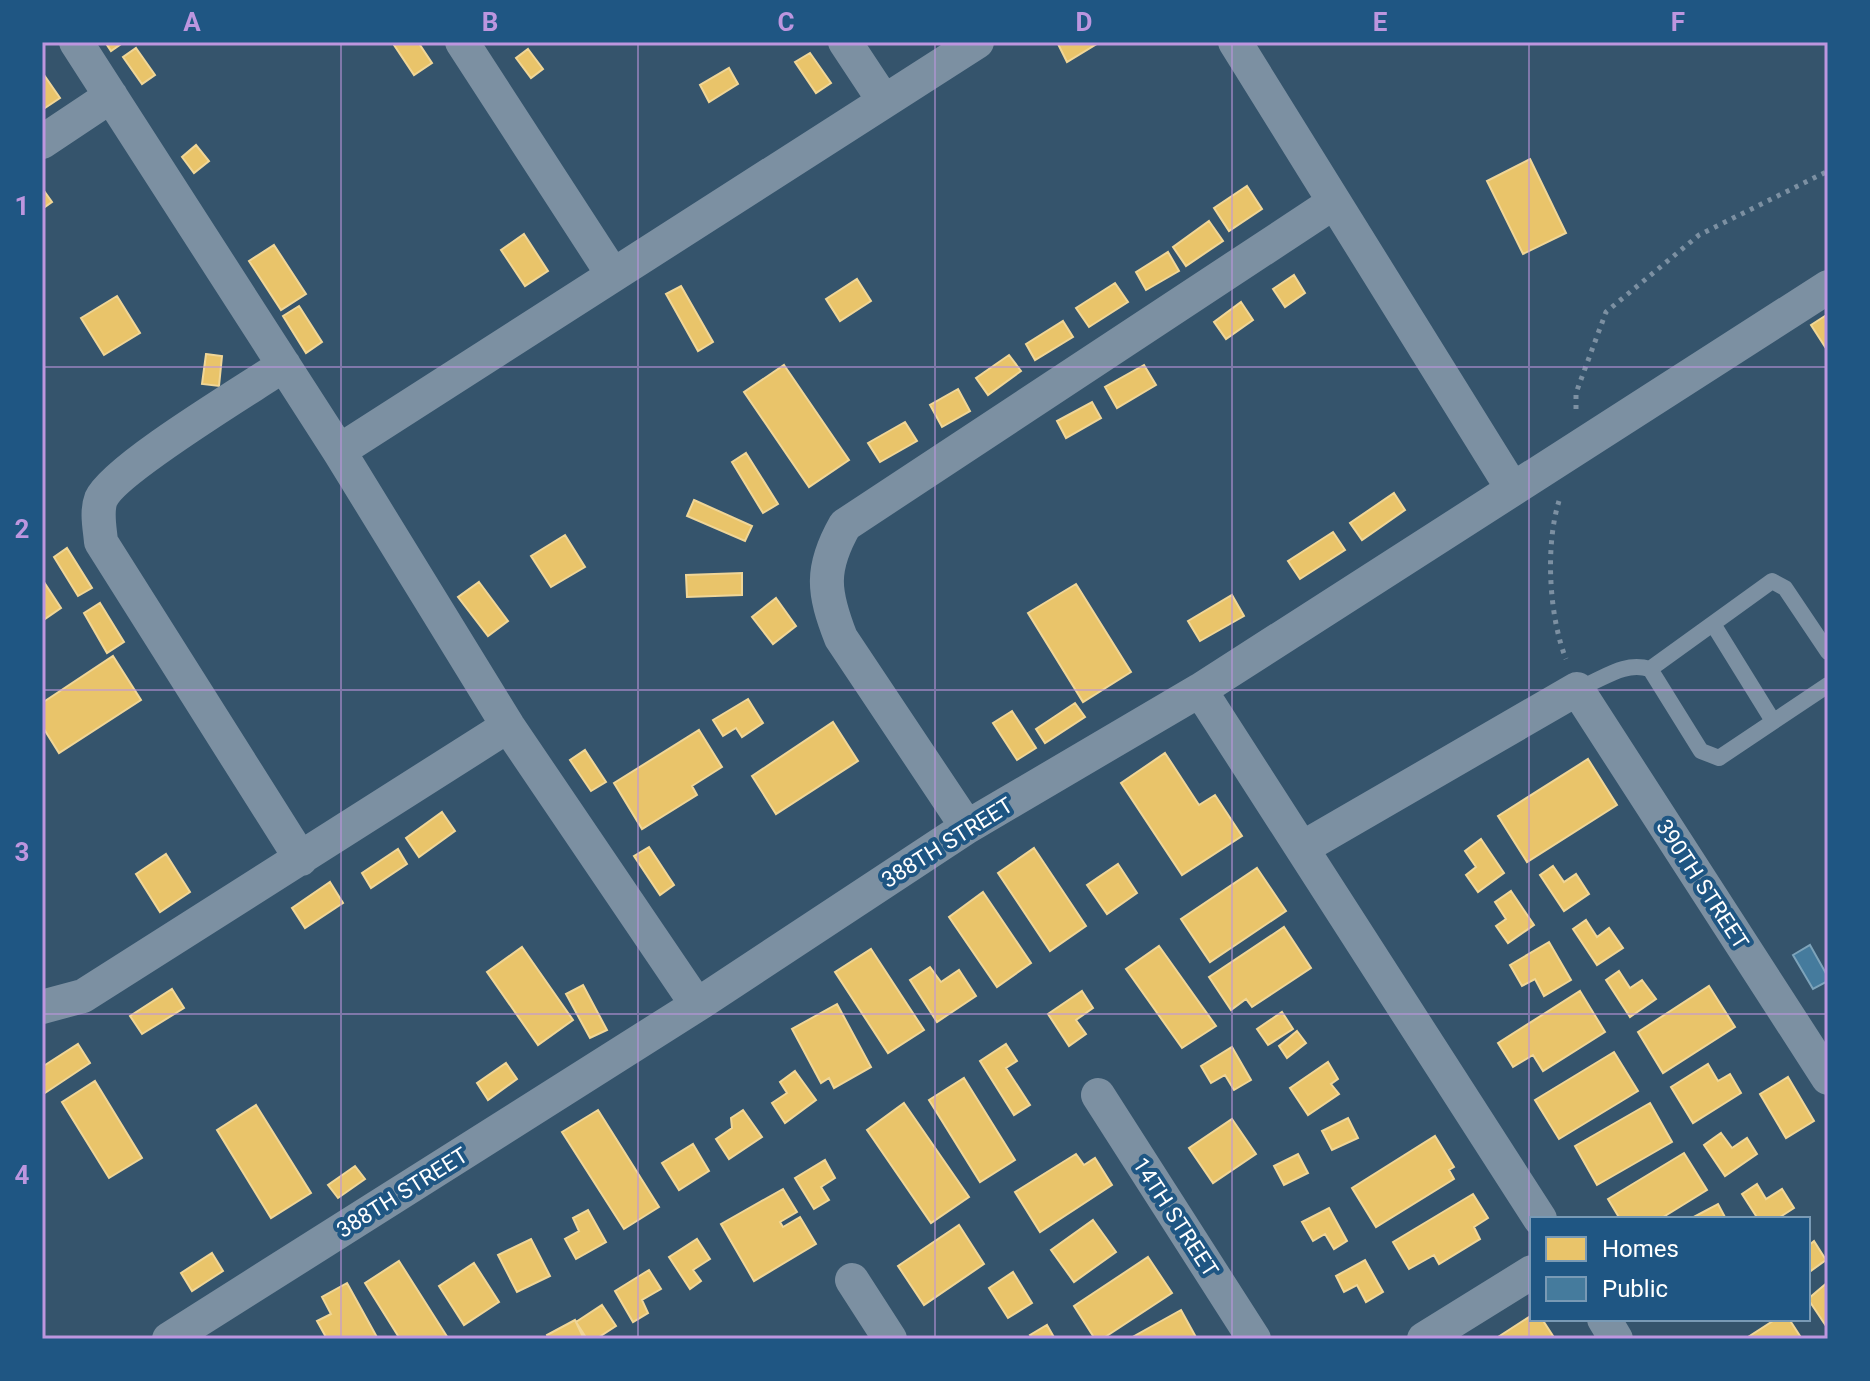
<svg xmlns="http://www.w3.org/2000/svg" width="1870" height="1381" font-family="Roboto,sans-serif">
<rect width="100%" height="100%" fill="#35546c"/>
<path fill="#e9c46a" stroke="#f0d697" stroke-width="2" d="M 105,42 L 124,42 L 111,51 Z
M 392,42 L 418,42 L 432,63 L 414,75 Z
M 1057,42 L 1100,42 L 1067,62 Z
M 136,48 L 155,75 L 142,84 L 123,57 Z
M 528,49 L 543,69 L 531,78 L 516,58 Z
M 810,53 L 831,83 L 816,93 L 795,62 Z
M 729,68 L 738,84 L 709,102 L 700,85 Z
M 42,72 L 60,98 L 42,110 Z
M 196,145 L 209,161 L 194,173 L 182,157 Z
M 1530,159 L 1566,233 L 1523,254 L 1487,181 Z
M 1247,186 L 1262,209 L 1229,231 L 1214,208 Z
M 42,188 L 52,202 L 42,209 Z
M 1209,221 L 1223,241 L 1186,266 L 1173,247 Z
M 524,234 L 548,271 L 525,286 L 501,250 Z
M 274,245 L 306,294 L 281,310 L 249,261 Z
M 1168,252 L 1179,271 L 1146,290 L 1136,272 Z
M 1294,275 L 1305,293 L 1285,307 L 1273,289 Z
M 857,279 L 871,301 L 840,321 L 826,299 Z
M 1115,283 L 1128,302 L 1089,327 L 1076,308 Z
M 681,286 L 713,342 L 698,351 L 666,294 Z
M 117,296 L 140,333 L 104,355 L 81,318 Z
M 1241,302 L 1253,320 L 1226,339 L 1214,322 Z
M 299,306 L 322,342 L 306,353 L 283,316 Z
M 1828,314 L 1828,349 L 1827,350 L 1811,325 Z
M 1063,321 L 1073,337 L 1035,360 L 1026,344 Z
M 206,354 L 222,356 L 219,386 L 202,384 Z
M 1009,355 L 1021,371 L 988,395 L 976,378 Z
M 784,365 L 849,460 L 809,487 L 744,392 Z
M 1144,365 L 1156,385 L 1117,408 L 1105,387 Z
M 958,389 L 970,411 L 942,427 L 930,405 Z
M 1092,402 L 1101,418 L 1066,438 L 1057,421 Z
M 905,422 L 917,441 L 880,462 L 868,443 Z
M 746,453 L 778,504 L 763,513 L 732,462 Z
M 1394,493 L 1405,510 L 1362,540 L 1350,523 Z
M 694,500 L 752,526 L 745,541 L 687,516 Z
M 1333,532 L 1345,550 L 1300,579 L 1288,561 Z
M 565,535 L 585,567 L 551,587 L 531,556 Z
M 67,548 L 92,588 L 78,596 L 54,557 Z
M 742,573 L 742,595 L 687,597 L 686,575 Z
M 42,579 L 61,608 L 42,621 Z
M 479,582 L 508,621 L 488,636 L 458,597 Z
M 1076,584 L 1131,672 L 1083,702 L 1028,613 Z
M 1232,595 L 1244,616 L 1200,641 L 1188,621 Z
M 776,598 L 796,626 L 773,644 L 752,617 Z
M 100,603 L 124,642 L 107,653 L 84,613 Z
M 113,656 L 141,700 L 59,753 L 42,726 L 42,703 Z
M 748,699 L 763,723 L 742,737 L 736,728 L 723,736 L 713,720 Z
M 1075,703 L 1085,717 L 1045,743 L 1036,729 Z
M 1012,711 L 1036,748 L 1017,760 L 993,723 Z
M 833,722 L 858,761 L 776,814 L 752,776 Z
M 699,730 L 722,767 L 692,786 L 697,795 L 642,829 L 614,783 Z
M 585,750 L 606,782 L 591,791 L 570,760 Z
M 1165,753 L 1199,805 L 1215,795 L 1242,836 L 1182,875 L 1121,783 Z
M 1588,759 L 1617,805 L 1527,862 L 1498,816 Z
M 442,812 L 455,831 L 419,857 L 406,838 Z
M 1481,839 L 1504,873 L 1478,892 L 1466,875 L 1476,867 L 1465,851 Z
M 649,847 L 674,885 L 660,895 L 634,856 Z
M 1034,848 L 1086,926 L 1050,951 L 998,873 Z
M 398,849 L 407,864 L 371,888 L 362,873 Z
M 166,854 L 190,892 L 160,912 L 136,874 Z
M 1118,864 L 1137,893 L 1107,914 L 1087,885 Z
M 1553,866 L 1564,882 L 1576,874 L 1589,894 L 1564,911 L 1540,875 Z
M 1257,868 L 1286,911 L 1210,962 L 1181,919 Z
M 330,882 L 343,903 L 305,928 L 292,908 Z
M 1511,891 L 1534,925 L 1508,943 L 1496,926 L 1506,919 L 1495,902 Z
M 983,892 L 1031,963 L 997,987 L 949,917 Z
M 1586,920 L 1597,937 L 1609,928 L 1623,948 L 1597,965 L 1573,929 Z
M 1284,927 L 1311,968 L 1252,1007 L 1246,999 L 1231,1010 L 1209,977 Z
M 1549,942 L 1571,980 L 1544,996 L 1535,979 L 1522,986 L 1510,965 Z
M 1159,946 L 1216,1026 L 1182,1048 L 1126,969 Z
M 522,947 L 573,1020 L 538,1045 L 487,972 Z
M 871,949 L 924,1030 L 888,1053 L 835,972 Z
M 930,967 L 941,982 L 959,970 L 976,996 L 937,1022 L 910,980 Z
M 1619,971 L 1630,988 L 1642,980 L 1656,999 L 1630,1017 L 1606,980 Z
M 583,985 L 607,1030 L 590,1038 L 566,994 Z
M 1709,986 L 1735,1027 L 1663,1073 L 1638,1032 Z
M 172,989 L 184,1008 L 142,1034 L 130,1016 Z
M 1082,991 L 1093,1008 L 1076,1020 L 1086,1034 L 1069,1046 L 1048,1014 Z
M 1580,991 L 1605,1032 L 1543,1071 L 1533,1055 L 1513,1067 L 1498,1043 Z
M 837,1004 L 871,1067 L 834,1088 L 829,1078 L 821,1083 L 792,1029 Z
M 1282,1012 L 1293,1029 L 1268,1045 L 1257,1029 Z
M 1297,1031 L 1306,1043 L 1287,1058 L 1279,1046 Z
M 78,1044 L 90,1063 L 42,1095 L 42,1067 Z
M 1006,1044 L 1017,1061 L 1006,1068 L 1030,1105 L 1014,1115 L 980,1061 Z
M 1232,1047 L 1251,1080 L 1234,1090 L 1225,1075 L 1211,1083 L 1201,1066 Z
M 1614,1052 L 1638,1091 L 1559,1139 L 1535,1100 Z
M 1328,1062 L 1338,1079 L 1331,1084 L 1339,1094 L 1308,1115 L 1290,1088 Z
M 506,1063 L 517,1079 L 488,1100 L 477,1083 Z
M 1708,1064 L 1718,1081 L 1730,1074 L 1741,1093 L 1693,1123 L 1671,1087 Z
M 795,1071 L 816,1100 L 785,1123 L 772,1103 L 787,1093 L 780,1082 Z
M 1788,1077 L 1814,1121 L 1786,1138 L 1760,1094 Z
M 964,1078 L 1015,1160 L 980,1182 L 929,1100 Z
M 95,1081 L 142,1158 L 109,1178 L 62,1102 Z
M 904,1103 L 969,1197 L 931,1223 L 867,1130 Z
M 1650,1103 L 1672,1142 L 1597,1185 L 1575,1146 Z
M 256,1105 L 311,1193 L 271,1218 L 217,1130 Z
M 598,1110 L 659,1207 L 624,1229 L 562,1132 Z
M 743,1110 L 762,1137 L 729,1159 L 716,1139 L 732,1128 L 731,1118 Z
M 1348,1118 L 1358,1138 L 1332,1150 L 1322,1131 Z
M 1232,1119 L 1256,1154 L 1213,1183 L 1189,1148 Z
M 1721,1133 L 1732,1148 L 1747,1138 L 1757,1154 L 1725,1176 L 1704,1145 Z
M 1435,1136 L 1454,1167 L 1449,1170 L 1454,1179 L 1376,1227 L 1352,1188 Z
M 693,1144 L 709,1171 L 679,1190 L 662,1163 Z
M 1684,1153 L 1707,1190 L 1660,1219 L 1620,1219 L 1608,1199 Z
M 1076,1154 L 1084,1165 L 1095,1158 L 1112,1185 L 1040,1232 L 1015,1192 Z
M 1298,1154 L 1308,1173 L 1284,1185 L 1274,1166 Z
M 825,1160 L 835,1178 L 821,1187 L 829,1200 L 814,1209 L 795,1178 Z
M 355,1166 L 365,1179 L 338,1198 L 328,1185 Z
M 1757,1184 L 1766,1199 L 1782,1189 L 1794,1208 L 1777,1219 L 1758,1219 L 1742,1194 Z
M 783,1189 L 797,1212 L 780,1222 L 783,1227 L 800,1217 L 816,1244 L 754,1281 L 721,1224 Z
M 1473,1194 L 1488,1218 L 1474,1227 L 1480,1239 L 1439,1264 L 1434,1255 L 1409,1269 L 1393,1242 Z
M 1718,1204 L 1726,1219 L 1690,1219 Z
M 1329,1208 L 1347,1241 L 1334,1249 L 1325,1234 L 1313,1241 L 1302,1222 Z
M 588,1210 L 606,1242 L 576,1259 L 565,1239 L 579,1231 L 573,1218 Z
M 1093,1220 L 1116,1252 L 1074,1282 L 1051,1250 Z
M 959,1225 L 984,1264 L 924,1305 L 898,1266 Z
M 531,1239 L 550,1276 L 517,1292 L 498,1255 Z
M 697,1239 L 710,1259 L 693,1270 L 701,1281 L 690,1289 L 669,1257 Z
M 1814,1241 L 1826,1260 L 1808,1273 L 1808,1246 Z
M 212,1253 L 223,1271 L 192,1291 L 181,1273 Z
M 1148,1257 L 1172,1293 L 1102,1339 L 1095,1339 L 1074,1306 Z
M 1365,1260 L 1383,1292 L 1366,1302 L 1357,1285 L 1344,1292 L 1336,1276 Z
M 399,1261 L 448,1338 L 447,1339 L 400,1339 L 365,1283 Z
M 474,1263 L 499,1302 L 464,1325 L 439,1286 Z
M 649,1270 L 661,1289 L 642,1300 L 648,1313 L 633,1322 L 615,1291 Z
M 1013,1272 L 1032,1303 L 1008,1318 L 989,1288 Z
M 1828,1282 L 1828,1329 L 1808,1299 Z
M 347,1283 L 378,1339 L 327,1339 L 317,1321 L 331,1314 L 322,1297 Z
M 602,1305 L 616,1326 L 596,1339 L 587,1339 L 576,1322 Z
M 1181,1310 L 1197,1339 L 1129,1339 Z
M 1532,1315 L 1532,1319 L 1542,1319 L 1555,1339 L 1495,1339 Z
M 1776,1319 L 1789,1319 L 1802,1339 L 1745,1339 Z
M 575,1320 L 584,1339 L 549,1339 L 547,1335 Z
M 1047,1325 L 1055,1339 L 1033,1339 L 1030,1335 Z"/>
<path fill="#457b9d" stroke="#7da3ba" stroke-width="2" d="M 1810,945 L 1828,977 L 1828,981 L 1813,989 L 1793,955 Z"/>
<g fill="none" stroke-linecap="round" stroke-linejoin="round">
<path stroke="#7c90a2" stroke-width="5" stroke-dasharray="4 6" stroke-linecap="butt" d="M 1576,409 L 1576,393 L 1606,312 L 1699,235 L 1828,171
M 1559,501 C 1545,546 1549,616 1566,659"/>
<path stroke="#7c90a2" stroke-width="16" d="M 1713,624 L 1773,721
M 1650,669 L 1772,581 L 1785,588 L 1828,652
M 1577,689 C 1603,680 1622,661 1650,669 L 1701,751 L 1719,758 L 1828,685"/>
<path stroke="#7c90a2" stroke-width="34" d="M 76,42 L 339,451 L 508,726 L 697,1005
M 462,42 L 613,275
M 845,42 L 884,101
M 1235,42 L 1512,488
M 42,142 L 111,96
M 284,365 C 250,388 114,469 101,499 C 96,512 100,529 101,542 L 301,859
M 339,451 L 977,42
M 1200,690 L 1540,1219
M 967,827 L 841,638 C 823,592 820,569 845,525 L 1333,203
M 1304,847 L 1577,689 L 1828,1078
M 42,1007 L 83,996 L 508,726
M 1098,1095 L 1254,1339
M 852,1280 L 890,1339
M 1604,1319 L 1616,1339
M 169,1339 L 697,1005 L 967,827 L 1200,690 L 1828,287
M 1424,1339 L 1532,1272"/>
</g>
<path fill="none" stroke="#bd96df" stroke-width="2" stroke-opacity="0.55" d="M 341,42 L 341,1339M 638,42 L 638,1339M 935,42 L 935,1339M 1232,42 L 1232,1339M 1529,42 L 1529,1339M 42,367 L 1828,367M 42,690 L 1828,690M 42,1014 L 1828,1014"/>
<g text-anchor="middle" stroke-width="8" stroke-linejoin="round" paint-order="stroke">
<g font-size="22" fill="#fff" stroke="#1f5683">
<text transform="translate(947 842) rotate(-32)" y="8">388TH STREET</text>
<text transform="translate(1703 884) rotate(57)" y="8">390TH STREET</text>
<text transform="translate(402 1192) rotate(-32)" y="8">388TH STREET</text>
<text transform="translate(1176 1217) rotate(57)" y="8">14TH STREET</text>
</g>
</g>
<rect width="1870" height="1381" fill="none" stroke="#1f5683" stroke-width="88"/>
<rect x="1530" y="1217" width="280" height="104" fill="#1f5683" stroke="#799ab5" stroke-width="2"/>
<rect x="1546" y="1237" width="40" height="24" fill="#e9c46a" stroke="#799ab5" stroke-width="2"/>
<text x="1602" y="1257" font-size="24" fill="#ffffff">Homes</text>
<rect x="1546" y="1277" width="40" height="24" fill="#457b9d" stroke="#799ab5" stroke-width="2"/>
<text x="1602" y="1297" font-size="24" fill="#ffffff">Public</text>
<rect x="44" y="44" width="1782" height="1293" fill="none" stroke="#bd96df" stroke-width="3"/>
<g font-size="26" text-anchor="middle" font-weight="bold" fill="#bd96df">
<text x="192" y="31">A</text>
<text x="490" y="31">B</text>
<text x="786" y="31">C</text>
<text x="1084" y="31">D</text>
<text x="1380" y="31">E</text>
<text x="1678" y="31">F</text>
<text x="22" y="215">1</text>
<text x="22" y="538">2</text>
<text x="22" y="861">3</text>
<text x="22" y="1184">4</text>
</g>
</svg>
